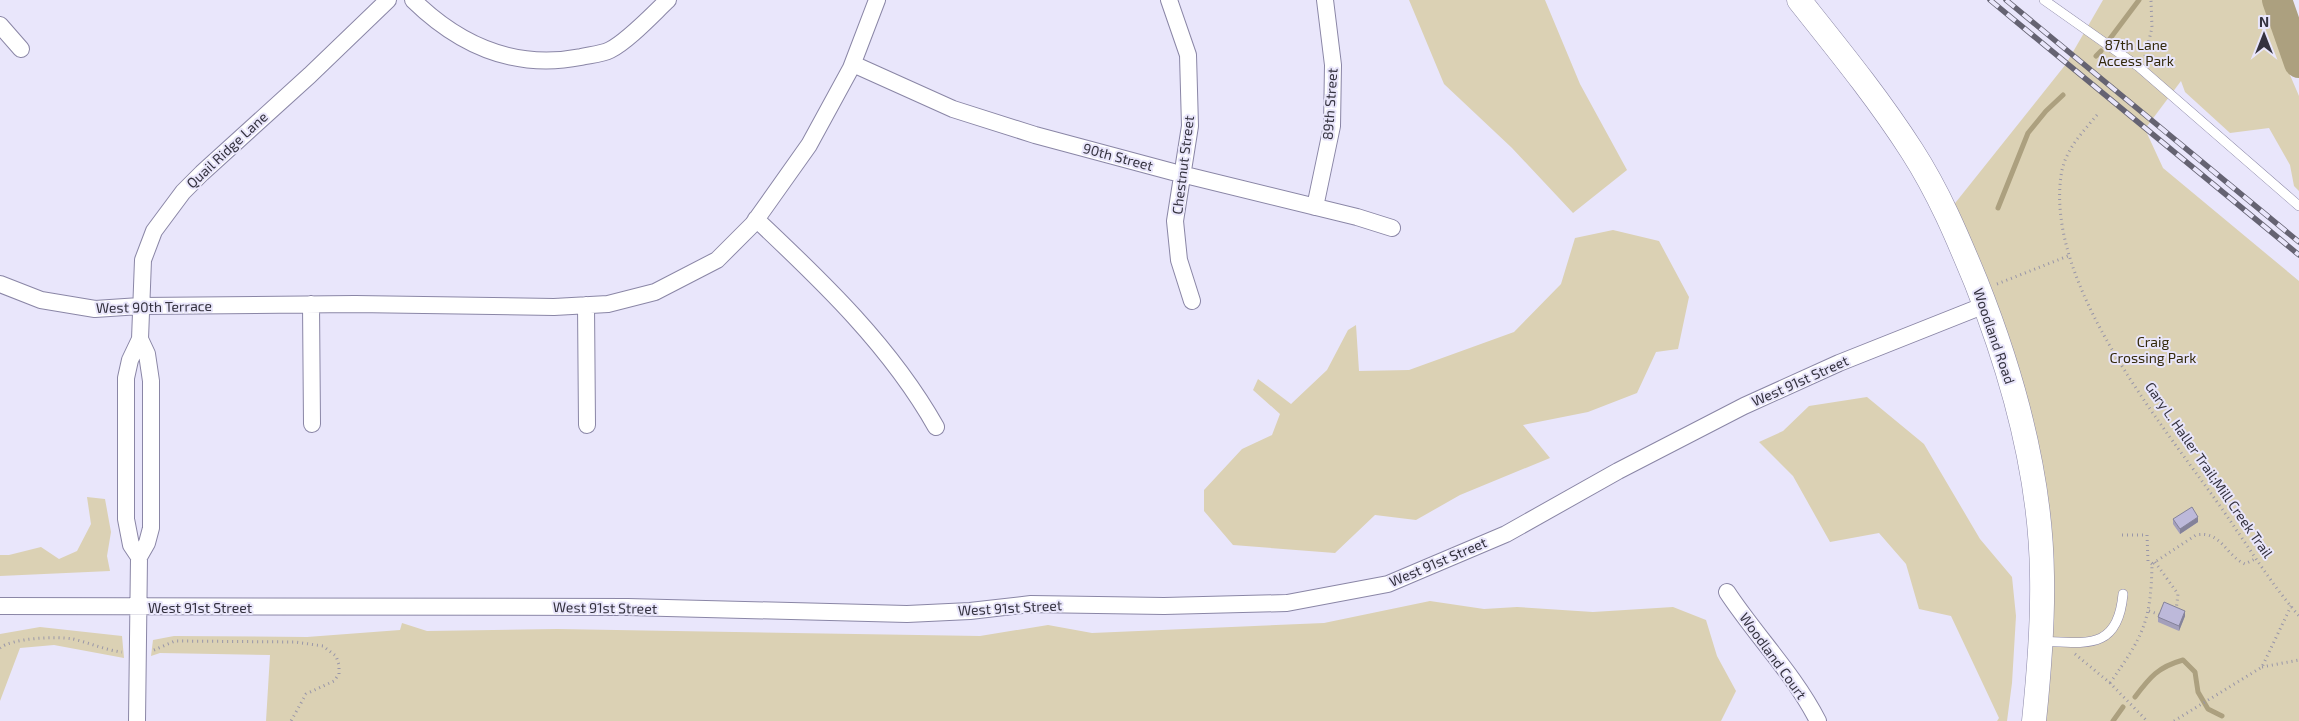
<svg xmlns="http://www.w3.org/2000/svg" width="2299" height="721" font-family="'Exo 2',sans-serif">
<rect width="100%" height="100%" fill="#e9e6fb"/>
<path fill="#dbd1b4" d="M 1409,0 L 1545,0 L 1580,84 L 1627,170 L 1573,213 L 1512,148 L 1444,84 Z
M 2103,0 L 2277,0 L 2299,63 L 2299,75 L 2290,75 L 2299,96 L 2299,191 L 2294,186 L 2290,165 L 2269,128 L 2230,133 L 2185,92 L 2181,81 L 2145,129 L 2163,168 L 2299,281 L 2299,721 L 2034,721 L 2032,476 L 1948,212 L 2066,64 Z
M 1613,230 L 1659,241 L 1689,297 L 1678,349 L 1656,352 L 1637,393 L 1588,412 L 1523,425 L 1550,458 L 1460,495 L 1416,520 L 1375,515 L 1335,553 L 1233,545 L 1204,511 L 1204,490 L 1242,449 L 1272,435 L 1280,414 L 1253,390 L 1258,379 L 1291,404 L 1327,370 L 1348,330 L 1356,325 L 1359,371 L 1409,370 L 1514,332 L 1561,284 L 1575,238 Z
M 1867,397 L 1924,444 L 1980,539 L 2012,577 L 2016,616 L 2012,683 L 2007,721 L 1997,721 L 1999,718 L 1951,616 L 1919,609 L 1906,564 L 1879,533 L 1830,542 L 1793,476 L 1759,442 L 1783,431 L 1809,406 Z
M 87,497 L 105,499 L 111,532 L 107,556 L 110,571 L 0,576 L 0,555 L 9,555 L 41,547 L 59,559 L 77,551 L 91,524 Z
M 1430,601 L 1484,609 L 1517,607 L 1593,612 L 1673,607 L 1706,620 L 1717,656 L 1736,691 L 1721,721 L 266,721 L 270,655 L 160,653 L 151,656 L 153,640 L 174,636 L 307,637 L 400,630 L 402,623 L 427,631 L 557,629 L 980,636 L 1048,625 L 1092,633 L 1324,623 Z
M 40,627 L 122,636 L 124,658 L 54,645 L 20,648 L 0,701 L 0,634 Z"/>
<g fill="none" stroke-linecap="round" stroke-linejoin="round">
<path stroke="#aca07f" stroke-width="5" d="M 2109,40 L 2139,0
M 2096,56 L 2101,51
M 1998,208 L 2028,133 L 2046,111 L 2063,95
M 2135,697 C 2150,677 2158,667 2183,660 L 2195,672 L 2198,692 L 2208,709 L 2222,716
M 2113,721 L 2123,707"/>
<path stroke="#aca07f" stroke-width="30" d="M 2277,0 L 2299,63"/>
<defs>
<path id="lane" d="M 2044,0 L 2139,67 L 2299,206
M 2041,641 C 2086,643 2118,651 2123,594"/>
<path id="street" d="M 413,0 C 460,46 515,70 581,57 C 590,55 602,54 610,50 C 628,41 653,14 668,0
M 1169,0 L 1188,55 L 1190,126 L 1175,221 L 1179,260 L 1192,301
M 0,25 L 21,49
M 853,64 L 953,109 L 1035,135 L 1173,172 L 1357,217 L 1392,228
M 1315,207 L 1332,126 L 1333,65 L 1325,0
M 756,219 C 823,282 891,347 936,427
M 0,284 L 41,300 L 95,309 L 140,306 L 355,304 L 554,307 L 608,304 L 655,292 L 717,260 L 753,224 L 809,145 L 851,68 L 877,0
M 311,304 L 312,424
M 586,305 L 587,425
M 139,557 L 131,545 L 126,519 L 126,378 L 130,360 L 140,339 L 143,260 L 154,231 L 183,192 L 202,173 L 310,75 L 388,0
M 1727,592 C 1756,636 1794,674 1818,721
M 0,606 L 628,607 L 907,614 L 970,611 L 1031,604 L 1164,606 L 1287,603 L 1388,584 L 1506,534 L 1618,471 L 1744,406 L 1839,363 L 1985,305
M 137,721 L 139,557 L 147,543 L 151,528 L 151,381 L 147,354 L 140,339"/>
<path id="secondary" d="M 1799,0 C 1838,49 1878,98 1912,151 C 1939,193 1957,236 1976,282 C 2013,375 2041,475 2042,576 C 2043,624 2039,673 2034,721"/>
</defs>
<use href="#lane" stroke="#8a86a6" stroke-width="10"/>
<use href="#street" stroke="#8a86a6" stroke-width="18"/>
<use href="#secondary" stroke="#8a86a6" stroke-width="25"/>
<path stroke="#9996a8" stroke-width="3" stroke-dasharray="1 4" stroke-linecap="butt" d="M 2145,56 L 2152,28 L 2151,0
M 2097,115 C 2082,133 2064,151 2061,176 C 2046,282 2156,417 2215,499 C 2243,538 2268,580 2299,616
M 1997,284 L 2068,256
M 2122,535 L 2147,535 L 2148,561 L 2152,564
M 2155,562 L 2178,594 L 2176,611
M 2149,611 L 2161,615
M 0,648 C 12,638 57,636 73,639 C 90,643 105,650 122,652
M 154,650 L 175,641 L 295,642 L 323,646 L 336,656 L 339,665 L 339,674 L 334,681 L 306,694 L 291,721
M 2075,654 L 2110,683 L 2147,721
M 2262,667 L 2299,660
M 2110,683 C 2143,636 2151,622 2152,564 L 2196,535 C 2221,530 2226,556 2245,564 L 2257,558
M 2174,721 L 2262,667 L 2291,606"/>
<use href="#lane" stroke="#fff" stroke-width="9"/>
<use href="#street" stroke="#fff" stroke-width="16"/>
<use href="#secondary" stroke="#fff" stroke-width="24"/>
<defs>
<path id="rail" d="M 1990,0 L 2299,255
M 2006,0 L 2299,242"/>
</defs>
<use href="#rail" stroke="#656372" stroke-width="5.5"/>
<use href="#rail" stroke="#e9e6fb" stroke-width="4" stroke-dasharray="11" stroke-linecap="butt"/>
</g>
<path fill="#a39fbb" d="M 2173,519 L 2198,522 L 2180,534 L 2173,524 Z
M 2185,616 L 2179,631 L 2158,622 L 2158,617 Z"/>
<path fill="#848299" d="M 2198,517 L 2198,522 L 2180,534 L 2180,529 Z
M 2185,611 L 2185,616 L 2179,631 L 2179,626 Z"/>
<path fill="#bdb9da" stroke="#848299" d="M 2192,507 L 2198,517 L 2180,529 L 2173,519 Z
M 2164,602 L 2185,611 L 2179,626 L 2158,617 Z"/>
<g text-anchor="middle" stroke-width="4" stroke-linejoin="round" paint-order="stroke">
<g font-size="14" fill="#33290b" stroke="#e9e6fb">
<text x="2136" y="50">87th Lane<tspan x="2136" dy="16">Access Park</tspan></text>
<text x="2153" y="347">Craig<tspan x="2153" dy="16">Crossing Park</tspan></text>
</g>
<g font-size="14" fill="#34323f" stroke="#e9e6fb">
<text transform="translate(1330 104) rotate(-86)" y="5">89th Street</text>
<text transform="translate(227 150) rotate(-43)" y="5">Quail Ridge Lane</text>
<text transform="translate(1118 157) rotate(15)" y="5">90th Street</text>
<text transform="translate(1183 165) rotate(-83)" y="5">Chestnut Street</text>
<text transform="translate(154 307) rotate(-1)" y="5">West 90th Terrace</text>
<text transform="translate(1994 336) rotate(71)" y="5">Woodland Road</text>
<text transform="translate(1800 381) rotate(-24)" y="5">West 91st Street</text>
<text transform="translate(2209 470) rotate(55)" y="5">Gary L. Haller Trail;Mill Creek Trail</text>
<text transform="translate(1438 562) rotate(-23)" y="5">West 91st Street</text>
<text x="200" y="613">West 91st Street</text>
<text transform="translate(605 608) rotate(1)" y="5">West 91st Street</text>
<text transform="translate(1010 608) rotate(-3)" y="5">West 91st Street</text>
<text transform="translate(1773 656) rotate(54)" y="5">Woodland Court</text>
</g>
</g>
<g transform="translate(2264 35)" stroke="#e9e6fb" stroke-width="4" paint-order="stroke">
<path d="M0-4L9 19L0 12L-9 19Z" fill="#34323f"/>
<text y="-8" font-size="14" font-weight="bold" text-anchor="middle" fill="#34323f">N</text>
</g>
</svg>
